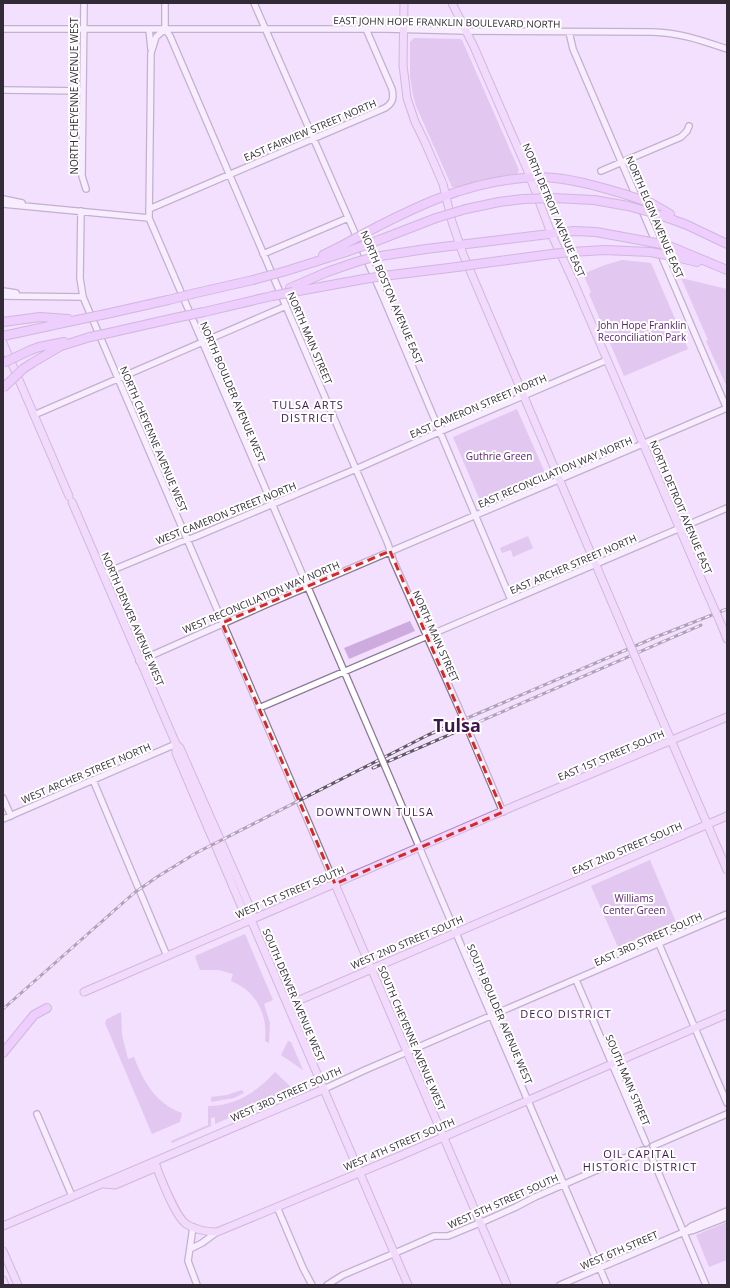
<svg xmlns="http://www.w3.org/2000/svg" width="730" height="1288" font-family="'Open Sans',sans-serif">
<rect width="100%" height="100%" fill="#f3dffe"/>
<path fill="#ceabdf" d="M 414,38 L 460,39 L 462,40 L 519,170 L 517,174 L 457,188 L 452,187 L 416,106 L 413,95 L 410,77 L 410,42 Z
M 622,260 L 651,263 L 688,349 L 624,376 L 589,294 L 591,292 L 583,274 L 605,265 Z
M 681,278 L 727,289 L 727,387 L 706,341 L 708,340 Z
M 517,409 L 546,475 L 481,503 L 453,437 Z
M 528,536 L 533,548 L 513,557 L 511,550 L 502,553 L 500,548 Z
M 410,621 L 415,631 L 349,659 L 344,648 Z
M 650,860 L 676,922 L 618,947 L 591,886 Z
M 245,934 L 273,1000 L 264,1004 L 270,1023 L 269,1043 L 265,1041 C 268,1014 256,991 231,981 L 233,974 L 219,970 L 200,970 L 195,956 Z
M 121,1012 L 122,1035 L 128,1059 L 134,1057 C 143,1081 156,1104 182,1113 L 180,1122 L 152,1134 L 105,1023 L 107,1019 Z
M 288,1041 L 291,1042 L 303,1070 L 281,1055 Z
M 275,1072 L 294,1090 L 215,1124 L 215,1117 L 211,1118 L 211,1126 L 172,1143 L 171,1141 L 208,1125 L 208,1106 C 235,1106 257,1092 275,1072 Z
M 242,1090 L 244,1093 L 234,1098 L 211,1102 L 211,1097 L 227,1095 Z
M 727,1222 L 727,1260 L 709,1267 L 696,1235 Z"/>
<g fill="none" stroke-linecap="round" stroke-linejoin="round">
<defs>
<path id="minor" d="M 84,3 L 82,176 L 86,189
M 165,3 L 165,29 L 170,36 L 388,544 L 393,560 L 458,706
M 254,3 L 383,297 L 511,600
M 3,29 L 387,29 L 466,31 L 652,32 C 681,33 700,40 727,49
M 149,29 L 151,49
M 165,29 L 156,37 L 151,53 L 149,218 L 378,750
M 569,32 L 573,49 L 727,409
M 3,90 L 83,91
M 601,171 L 681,137 L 687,131 L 689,126
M 3,199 L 22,203
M 3,204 L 149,218
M 149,209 L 385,108 C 393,103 394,98 392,89 L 366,29
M 81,211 L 80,278 L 83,297 L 335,884
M 263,254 L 348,218
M 3,291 L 16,293
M 3,296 L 83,297
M 34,415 L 286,306
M 103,574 L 180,542 L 195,537 L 356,469 L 439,432 L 607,360
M 139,661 L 265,605 L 727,408
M 259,708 L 727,508
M 484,767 L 503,812
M 93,780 L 167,956
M 393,785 L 440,896 L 607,1285
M 3,798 L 11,816
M 3,819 L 176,744
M 659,944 L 727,1103
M 576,980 L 646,1143
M 324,1089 L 365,1070 L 727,914
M 37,1114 L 72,1196
M 653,1146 L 727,1114
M 650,1153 L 706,1285
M 277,1207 L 303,1268 L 312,1285
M 193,1227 L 188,1261 L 197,1285
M 686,1232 L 694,1230 L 727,1217
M 190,1249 L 202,1243 L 217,1232
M 327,1285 L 343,1275 L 402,1250 L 434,1236 L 448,1236 L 487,1220 L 516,1207 L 535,1197 L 643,1150
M 560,1285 L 684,1232 L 692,1226 L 727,1211"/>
<path id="major" d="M 404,3 L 403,65 L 407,98 L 415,122 L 424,140 L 443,184 L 452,222 L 463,254 L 619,619
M 452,3 L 474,47 L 527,169 L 551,233 L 575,285 L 706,590
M 3,343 L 69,496
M 72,502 L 176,744 L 180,748 L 252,912 L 251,920 L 408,1285
M 721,624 L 727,639
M 652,696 L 727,870
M 176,744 L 176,753 L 245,915 L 251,920
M 335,884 L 507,1285
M 84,992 L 512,807 L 727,717
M 288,1005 L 727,816
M 154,1162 C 161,1177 174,1215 186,1224 C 196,1230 206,1232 217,1232 L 402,1155 L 727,1014
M 104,1184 L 115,1185 L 157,1167
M 3,1226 L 324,1089
M 3,1251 L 18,1285
M 3,1280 L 5,1285"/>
<path id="highway" d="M 553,198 L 594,200 L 628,206
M 651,203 L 670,214
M 466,209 L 499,202 L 523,199
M 660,215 L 687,225 L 727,244
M 369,231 C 415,207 461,185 514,179 C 523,178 532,177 541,177 C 570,178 597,186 624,194
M 374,242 L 436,218
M 667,245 L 727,270
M 571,252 L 605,250 L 650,252
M 323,255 L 343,245
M 672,256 L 697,262
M 374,257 L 426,249 L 574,231 L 596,232 L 645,241
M 477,264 L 552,254
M 286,271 L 346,252
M 383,276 L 457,267
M 290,288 L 327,272 L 356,262
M 293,292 L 364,279
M 196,293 L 253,280
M 204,312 L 272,296
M 106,314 L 168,300
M 3,322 L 40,317 L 68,319
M 109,333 L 175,318
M 3,336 L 77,320
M 31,350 L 39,347 L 64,342
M 32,363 L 61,346 L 90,337
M 3,1053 L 34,1015 L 47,1008"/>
</defs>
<use href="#minor" stroke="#8b7994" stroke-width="8"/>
<use href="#major" stroke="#a888b7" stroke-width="9"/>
<use href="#highway" stroke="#a888b7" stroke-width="10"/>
<use href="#minor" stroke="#fff" stroke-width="5.5"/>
<use href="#major" stroke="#f1d6fd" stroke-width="7"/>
<use href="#highway" stroke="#e7bafc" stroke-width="8"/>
<defs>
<path id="rail" d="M 373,768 L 701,625
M 3,1009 L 134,893 L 157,877 L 196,853 L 428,735 L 656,637 L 727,609"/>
</defs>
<use href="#rail" stroke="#615766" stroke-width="3"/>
<use href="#rail" stroke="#fff" stroke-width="1.5" stroke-dasharray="4.5" stroke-linecap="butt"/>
<defs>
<path id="minor-bridge" d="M 458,706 L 484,767
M 378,750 L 393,785"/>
<path id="major-bridge" d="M 706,590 L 721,624
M 619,619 L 652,696"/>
<path id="highway-bridge" d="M 624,194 L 651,203
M 523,199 L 553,198
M 628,206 L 660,215
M 436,218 L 466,209
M 645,241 L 667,245
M 343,245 L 369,231
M 346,252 L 374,242
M 650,252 L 672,256
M 552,254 L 571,252
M 356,262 L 374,257
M 457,267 L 477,264
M 364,279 L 383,276
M 253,280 L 286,271
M 272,296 L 293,292
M 168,300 L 196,293
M 175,318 L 204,312
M 77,320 L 106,314
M 90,337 L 109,333
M 3,363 L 31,350
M 3,388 L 23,369 L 32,363"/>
</defs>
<use href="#minor-bridge" stroke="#8b7994" stroke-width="8" stroke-linecap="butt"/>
<use href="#major-bridge" stroke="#a888b7" stroke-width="9" stroke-linecap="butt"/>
<use href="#highway-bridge" stroke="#a888b7" stroke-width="10" stroke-linecap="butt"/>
<use href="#minor-bridge" stroke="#fff" stroke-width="5.5"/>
<use href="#major-bridge" stroke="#f1d6fd" stroke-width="7"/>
<use href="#highway-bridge" stroke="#e7bafc" stroke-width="8"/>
</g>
<path d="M0 0H730V1288H0ZM 390,551 L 503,812 L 335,884 L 222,623 Z" fill="#f3dffe" fill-opacity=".55" fill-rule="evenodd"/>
<path fill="none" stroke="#d62828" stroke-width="3" stroke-dasharray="8 5" stroke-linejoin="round" d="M 390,551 L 503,812 L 335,884 L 222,623 Z"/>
<g text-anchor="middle" stroke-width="4" stroke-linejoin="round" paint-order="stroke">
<g font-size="10" fill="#322b36" stroke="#fff">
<text transform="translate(447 22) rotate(1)" y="4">EAST JOHN HOPE FRANKLIN BOULEVARD NORTH</text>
<text transform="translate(74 96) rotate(-90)" y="4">NORTH CHEYENNE AVENUE WEST</text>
<text transform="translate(310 130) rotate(-23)" y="4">EAST FAIRVIEW STREET NORTH</text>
<text transform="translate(554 210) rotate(67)" y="4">NORTH DETROIT AVENUE EAST</text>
<text transform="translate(655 217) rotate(67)" y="4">NORTH ELGIN AVENUE EAST</text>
<text transform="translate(392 297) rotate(67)" y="4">NORTH BOSTON AVENUE EAST</text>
<text transform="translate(310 338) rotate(67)" y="4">NORTH MAIN STREET</text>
<text transform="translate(233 392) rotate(67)" y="4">NORTH BOULDER AVENUE WEST</text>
<text transform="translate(478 406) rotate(-23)" y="4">EAST CAMERON STREET NORTH</text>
<text transform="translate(154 439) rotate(67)" y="4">NORTH CHEYENNE AVENUE WEST</text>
<text transform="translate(555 472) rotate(-23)" y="4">EAST RECONCILIATION WAY NORTH</text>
<text transform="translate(681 507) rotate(67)" y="4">NORTH DETROIT AVENUE EAST</text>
<text transform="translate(226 513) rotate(-22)" y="4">WEST CAMERON STREET NORTH</text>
<text transform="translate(573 564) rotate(-23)" y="4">EAST ARCHER STREET NORTH</text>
<text transform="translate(261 597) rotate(-23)" y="4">WEST RECONCILIATION WAY NORTH</text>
<text transform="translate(133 619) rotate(67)" y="4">NORTH DENVER AVENUE WEST</text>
<text transform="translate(436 636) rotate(66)" y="4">NORTH MAIN STREET</text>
<text transform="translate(611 755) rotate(-23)" y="4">EAST 1ST STREET SOUTH</text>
<text transform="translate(86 773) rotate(-23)" y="4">WEST ARCHER STREET NORTH</text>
<text transform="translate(627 848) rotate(-23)" y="4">EAST 2ND STREET SOUTH</text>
<text transform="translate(290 892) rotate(-23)" y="4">WEST 1ST STREET SOUTH</text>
<text transform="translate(648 939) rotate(-24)" y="4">EAST 3RD STREET SOUTH</text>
<text transform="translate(407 942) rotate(-23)" y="4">WEST 2ND STREET SOUTH</text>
<text transform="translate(294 995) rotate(67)" y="4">SOUTH DENVER AVENUE WEST</text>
<text transform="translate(500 1014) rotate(67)" y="4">SOUTH BOULDER AVENUE WEST</text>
<text transform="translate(412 1038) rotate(67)" y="4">SOUTH CHEYENNE AVENUE WEST</text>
<text transform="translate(628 1080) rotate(67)" y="4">SOUTH MAIN STREET</text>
<text transform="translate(286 1094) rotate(-24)" y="4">WEST 3RD STREET SOUTH</text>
<text transform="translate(399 1144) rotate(-23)" y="4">WEST 4TH STREET SOUTH</text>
<text transform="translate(503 1201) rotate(-24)" y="4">WEST 5TH STREET SOUTH</text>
<text transform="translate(619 1250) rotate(-23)" y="4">WEST 6TH STREET</text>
</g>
<g font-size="10" fill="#5e2175" stroke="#fff">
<text x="642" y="329">John Hope Franklin<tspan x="642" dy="12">Reconciliation Park</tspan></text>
<text x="499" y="460">Guthrie Green</text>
<text x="634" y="902">Williams<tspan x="634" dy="12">Center Green</tspan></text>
</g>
<g font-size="11" letter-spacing="1" fill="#3d174c" stroke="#fff">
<text x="308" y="409">TULSA ARTS<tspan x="308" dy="13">DISTRICT</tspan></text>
<text x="375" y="816">DOWNTOWN TULSA</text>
<text x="566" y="1018">DECO DISTRICT</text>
<text x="640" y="1158">OIL CAPITAL<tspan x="640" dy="13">HISTORIC DISTRICT</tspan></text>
</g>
<g font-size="18" font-weight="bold" fill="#3d174c" stroke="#fff">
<text x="457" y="732">Tulsa</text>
</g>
</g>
<rect width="730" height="1288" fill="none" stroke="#322b36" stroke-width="8"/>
</svg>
